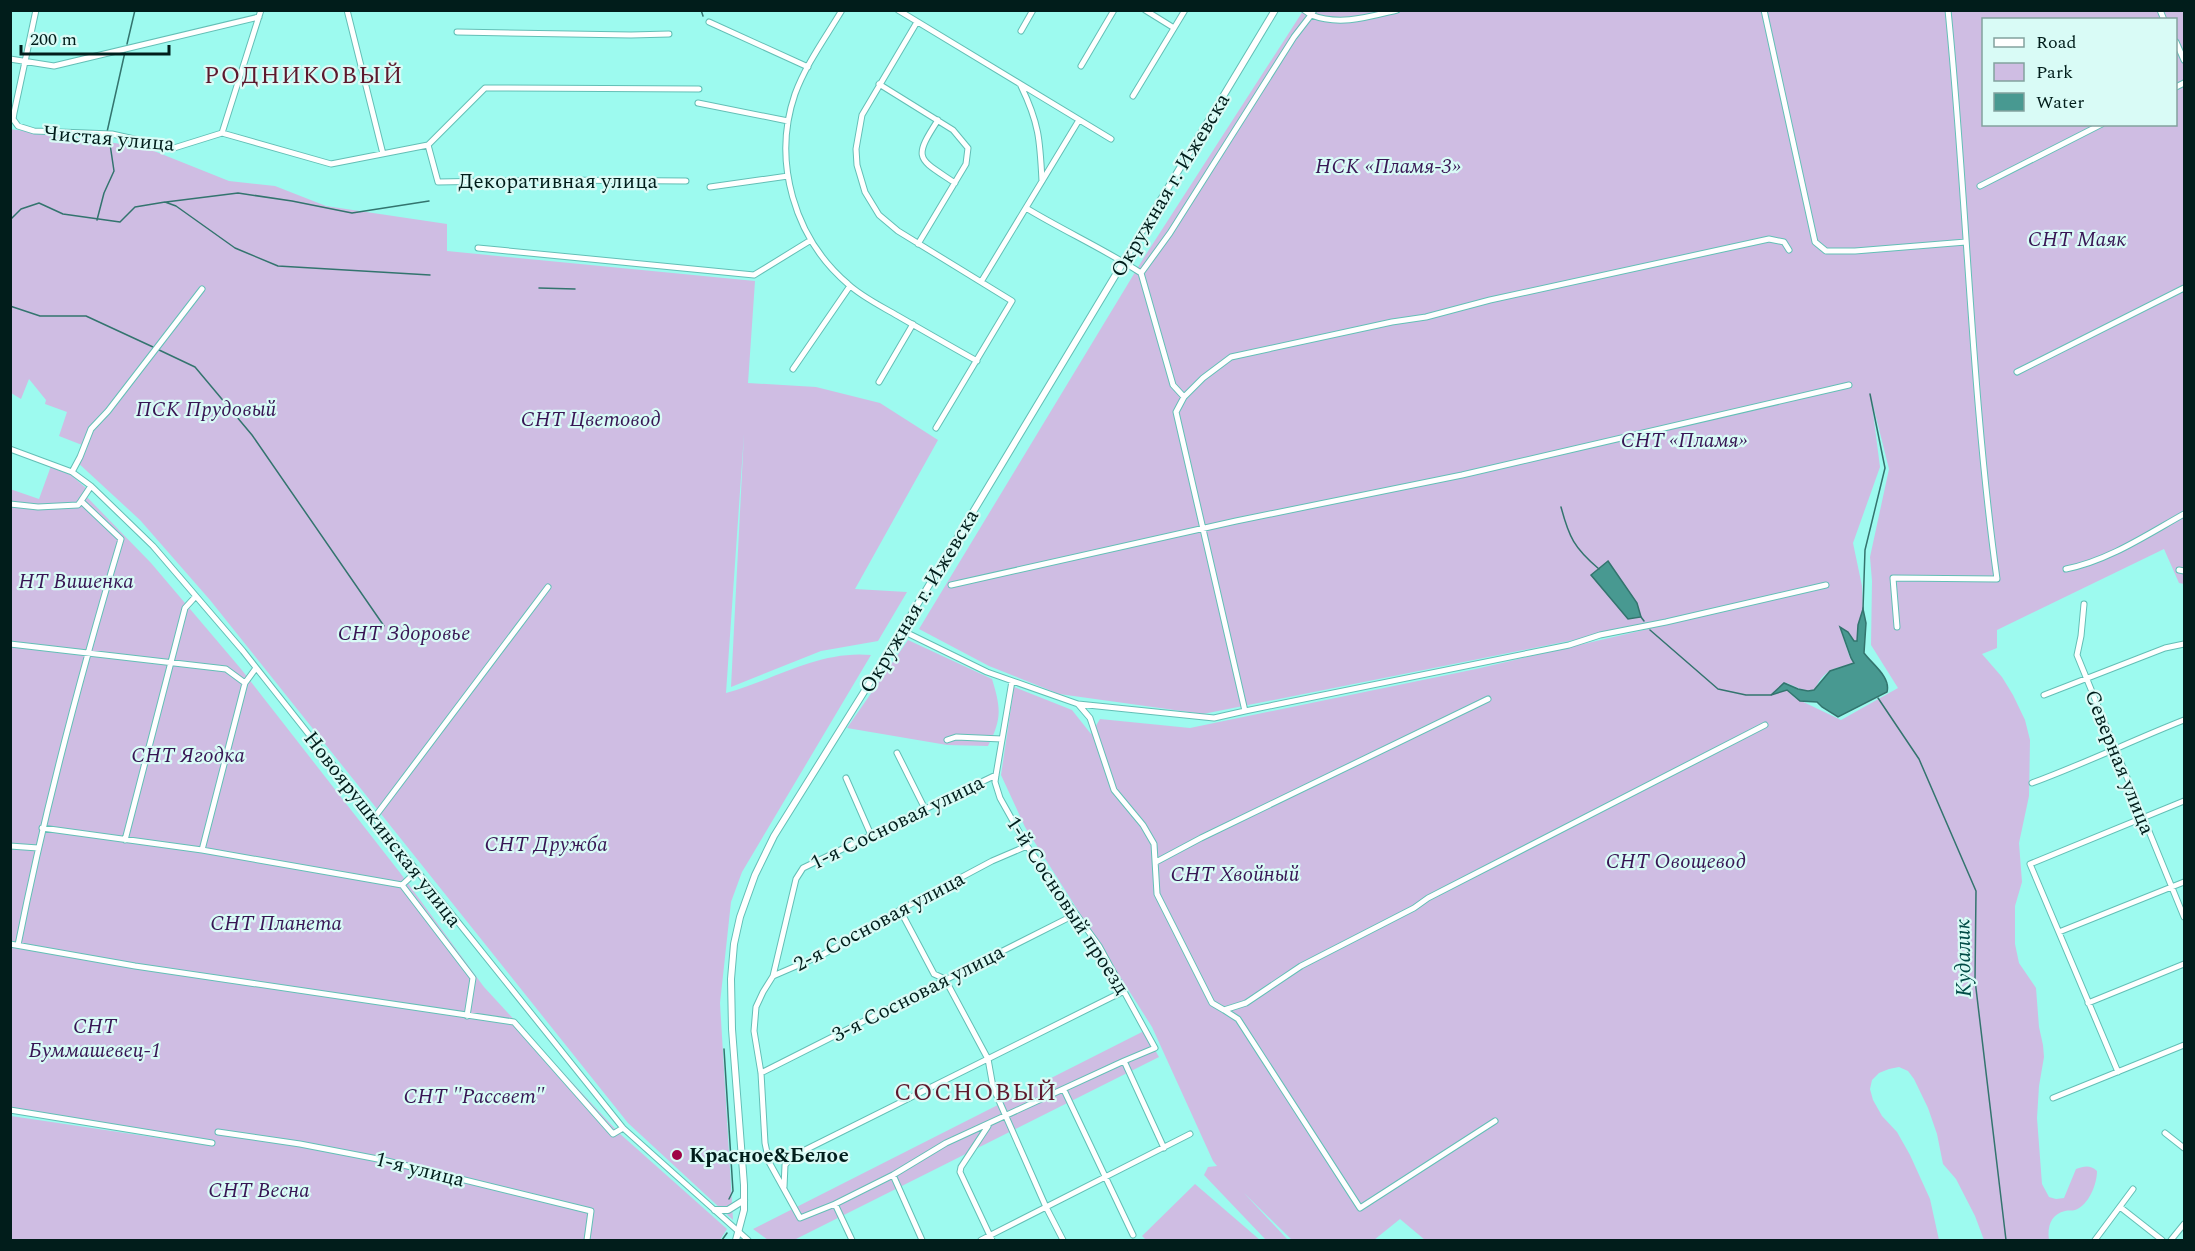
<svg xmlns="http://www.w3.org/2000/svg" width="2195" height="1251" font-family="Spectral,serif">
<rect width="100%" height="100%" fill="#9dfaef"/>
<path fill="#cfbde3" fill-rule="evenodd" d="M 1303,11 L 2184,11 L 2184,584 L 2179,583 L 2164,549 L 1997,630 L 1997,648 L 1982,654 L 2002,677 L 2013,695 L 2025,720 L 2030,740 L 2029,796 L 2019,843 L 2022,882 L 2015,906 L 2015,944 L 2019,963 L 2036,988 L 2039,1027 L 2043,1045 L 2044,1057 L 2039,1086 L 2037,1118 L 2042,1184 L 2049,1197 L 2056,1199 L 2064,1198 L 2076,1169 C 2085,1166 2090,1165 2097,1171 C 2097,1184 2089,1205 2075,1210 C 2072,1211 2068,1210 2065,1211 C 2051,1214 2047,1227 2049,1240 L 1984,1240 L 1975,1216 L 1956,1179 L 1943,1164 L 1937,1134 L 1928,1108 L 1914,1079 L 1908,1071 L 1899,1067 L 1889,1069 L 1879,1073 L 1872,1080 L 1870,1089 L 1873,1100 L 1882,1116 L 1897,1132 L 1910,1155 L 1930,1199 L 1939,1240 L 1425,1240 L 1400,1219 L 1374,1240 L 1292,1240 L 1244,1193 L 1288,1240 L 1266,1240 L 1204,1175 L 1208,1167 L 1217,1166 L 1213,1161 L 1152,1027 L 1025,827 L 1001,775 L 1014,687 L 1072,710 L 1091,734 L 1100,719 L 1190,728 L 1476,669 L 1648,629 L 1604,634 L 1203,714 L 1059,694 L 989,666 L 919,629 L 1143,259 ZM 1984,20 L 2176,20 L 2176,124 L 1984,124 ZM 1871,397 L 1889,469 L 1870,557 L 1872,581 L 1871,645 L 1898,688 L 1841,720 L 1795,698 L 1787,690 L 1772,694 L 1787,683 C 1825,701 1808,684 1831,670 C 1838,667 1847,665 1854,663 L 1850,658 L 1840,628 L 1854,641 L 1858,640 L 1858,625 L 1863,609 L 1862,586 L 1853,543 L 1880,467 Z
M 10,129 L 144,147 L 229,181 L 275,186 L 326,206 L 447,224 L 447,251 L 755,281 L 748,383 L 816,387 L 880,403 L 938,440 L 855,589 L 907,592 L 878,641 L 821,651 L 731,687 L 744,434 L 726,693 C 774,680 819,650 871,655 L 742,872 L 731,902 L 720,1003 L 733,1220 L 628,1123 L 210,600 L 140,520 L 76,461 L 82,445 L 59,436 L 67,412 L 45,404 L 46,400 L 29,379 L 21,399 L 11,393 Z
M 51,466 L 71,475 L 86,488 L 84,494 L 151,563 L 241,669 L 401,874 L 484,987 L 618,1132 L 727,1229 L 720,1240 L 11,1240 L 11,1116 L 213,1146 L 214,1142 L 11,1109 L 10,489 L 39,499 Z
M 908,640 L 992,679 C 1001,708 1002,719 988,746 L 947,745 L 847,728 Z
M 1144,1031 L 1159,1057 L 794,1240 L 768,1240 L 753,1229 Z
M 1195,1184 L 1260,1240 L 1146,1240 L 1142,1236 Z"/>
<path fill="#489991" stroke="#33746e" stroke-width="1.5" d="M 1608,561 L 1637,603 L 1641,617 L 1628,619 L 1591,575 Z
M 1863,609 L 1866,623 L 1864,653 C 1873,665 1891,677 1887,692 L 1838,717 L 1822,707 L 1817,702 L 1800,701 L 1787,690 L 1771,695 L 1784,683 L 1798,689 L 1808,691 L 1814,690 L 1830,671 L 1854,663 L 1851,658 L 1840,627 L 1848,632 L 1854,641 L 1857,641 L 1858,625 Z"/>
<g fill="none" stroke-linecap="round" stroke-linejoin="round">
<path stroke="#33746e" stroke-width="1.5" d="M 701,10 L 703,16
M 127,44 L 135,10
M 107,132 L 125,52
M 166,202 L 238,193 L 292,201 L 352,213 L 429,201
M 10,220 L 21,209 L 39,203 L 63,214 L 120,222 L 135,207 L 165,202 L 176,206 L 235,248 L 278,266 L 430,275
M 97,220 L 104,193 L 114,171 L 110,144
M 539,288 L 575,289
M 10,306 L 40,316 L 86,316 L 153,347
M 157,349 L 195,367 L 252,435 L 384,626
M 1561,507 C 1569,537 1574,548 1599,569
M 1863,609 L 1865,550 L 1885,468 L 1870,394
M 1641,617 L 1644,621
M 1650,630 L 1718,689 L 1746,695 L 1771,695
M 1878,698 L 1919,759 L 1976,891 L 1975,980 L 2006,1240
M 724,1049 L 733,1191 L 729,1199
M 722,1240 L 727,1233"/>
<defs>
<path id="minor" d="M 36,10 L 14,113 L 13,119 L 18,126 L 34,131 L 112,134 L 174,148 L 222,133 L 331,164 L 428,145
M 347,10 L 383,154
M 842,10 C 826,37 806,64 795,94 C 772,161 794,238 848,284 C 862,297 881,306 898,316 C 924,331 950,346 977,361
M 898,10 L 1111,139
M 1145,10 L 1174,28
M 1314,10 L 1311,15 C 1340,26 1368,17 1397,10
M 1764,10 L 1815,242 L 1826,251 L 1855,251 L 1966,242
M 2160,10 L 2164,20
M 709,22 L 808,67
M 917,22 L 862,115 L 856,149 L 857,165 L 865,192 L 879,215 L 898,231 L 1012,301 L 936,428
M 1021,31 L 1033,10
M 457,32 L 631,35 L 669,34
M 2176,42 L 2184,60
M 10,59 L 54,66 L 259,17
M 1081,66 L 1114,10
M 879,84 L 953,130 L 968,148 L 966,164 L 918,244
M 1021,86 C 1039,123 1040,140 1042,181
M 2176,87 L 2184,83
M 1133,96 L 1185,10
M 698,103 L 788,121
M 938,120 C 912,160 918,158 955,183
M 222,133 L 261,10
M 428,145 L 485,88 L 699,89
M 428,145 L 438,182 L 550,180 L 686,181
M 1980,186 L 2102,124
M 710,187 L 788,176
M 1026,208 C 1064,231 1104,249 1141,273 L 1173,385 L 1184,397
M 478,248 L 754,275 L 811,240
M 1141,273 L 1170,233 L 1294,37 L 1311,15 L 1304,10
M 981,282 L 1079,120
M 793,369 L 850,286
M 2017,372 L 2184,288
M 879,382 L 913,324
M 10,449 L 72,472 L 91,486 L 153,546 L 243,651 L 417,871 L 623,1128 L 748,1240
M 72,472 L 80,457 L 91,429 L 108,411 L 202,289
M 10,504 L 38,507 L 78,505 L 81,501
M 2066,569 C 2108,561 2148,534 2184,514
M 2179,570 L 2184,571
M 951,585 L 1236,521 L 1462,475 L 1849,385
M 2084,604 L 2081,636 L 2077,655 L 2184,917
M 1897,627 L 1893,578 L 1997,579 C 1971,391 1967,200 1948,10
M 901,630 L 987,672 L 1078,704 L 1090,718 L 1114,790 L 1143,825 L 1154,844 L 1157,894 L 1212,1003 L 1224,1010 L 1246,1003 L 1301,966 L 1414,908 L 1428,898 L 1765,725
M 10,644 L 226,669 L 245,683
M 1012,681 L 996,775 L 995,782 L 1000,798 L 1027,846 L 1099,946 L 1155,1048 L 1124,1061 L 1164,1148
M 2044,695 L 2165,648 L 2184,644
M 1078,704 L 1214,718 L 1245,711 L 1176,412 L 1184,397 L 1203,378 L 1231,357 L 1392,322 L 1426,317 L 1490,300 L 1769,239 L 1784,242 L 1789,250
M 1245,711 L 1569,645 L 1600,635 L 1666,622 L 1826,585
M 947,740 L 956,737 L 1002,739
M 897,753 L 925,809
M 846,778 L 871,835
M 2032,783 C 2084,764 2133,740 2184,720
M 374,818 L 548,587
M 42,828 L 202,850 L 402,885 L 417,871
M 125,840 L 185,608 L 196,596
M 10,846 L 38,848
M 202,850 L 245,683 L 256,668
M 1156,862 L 1201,838 L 1488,699
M 402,885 L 473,978 L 467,1016
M 900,910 L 934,974 L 945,979 L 988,1059 L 993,1087 L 1000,1103 L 1046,1207 L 1063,1240
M 2059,932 L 2184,882
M 10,944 L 135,966 L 514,1022 L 613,1134 L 623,1128
M 18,945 C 45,808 81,673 121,539 L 81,501 L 91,486
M 773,976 L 796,879 L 803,868 L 996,775
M 2088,1003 L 2184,964
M 1224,1010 L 1238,1019 L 1360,1208 L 1495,1121
M 2118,1072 L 2030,864 L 2184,801
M 761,1073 L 1076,914
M 1064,1090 L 1133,1235
M 2053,1098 L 2184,1045
M 10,1110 L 212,1143
M 988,1126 L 961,1167 L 960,1172 L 992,1240
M 218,1132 L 300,1144 L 383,1160 L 591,1211 L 587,1240
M 2165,1133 L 2184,1148
M 768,1155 L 779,1158 L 793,1156 L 1124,991
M 893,1175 L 922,1240
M 784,1187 L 785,1165 L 792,1157
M 835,1204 L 893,1175 L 946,1143 L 1124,1061
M 2120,1207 L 2162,1240
M 852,1240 L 835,1204 L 800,1218 L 769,1162 L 765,1143 L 761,1073 L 754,1031 L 756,1007 L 763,992 L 773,976 L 824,954 L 900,910 L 992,861 L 1027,846
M 981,1240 L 1190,1134
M 2095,1240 L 2133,1189
M 2171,1240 L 2184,1224"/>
<path id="major" d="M 715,1210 L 728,1210 L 744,1200
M 736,1240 L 744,1210 L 744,1185 L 732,1029 L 731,979 L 734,944 L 740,917 L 755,875 L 774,836 L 887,655 L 1275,10"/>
</defs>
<use href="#minor" stroke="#63bfb6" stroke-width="7"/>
<use href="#major" stroke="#63bfb6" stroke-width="8"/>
<use href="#minor" stroke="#fff" stroke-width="5"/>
<use href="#major" stroke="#fff" stroke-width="6"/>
</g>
<circle fill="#9f0346" stroke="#d9fbf6" stroke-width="2" cx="677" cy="1155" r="6"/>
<g text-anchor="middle" stroke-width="4.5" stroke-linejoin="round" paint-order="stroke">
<g font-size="21" fill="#011d1b" stroke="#d9fbf6">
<text transform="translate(109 138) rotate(5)" y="7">Чистая улица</text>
<text x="558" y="188">Декоративная улица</text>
<text transform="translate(1170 185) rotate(-59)" y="7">Окружная г. Ижевска</text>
<text transform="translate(919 601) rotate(-59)" y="7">Окружная г. Ижевска</text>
<text transform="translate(2120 762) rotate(68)" y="7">Северная улица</text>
<text transform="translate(897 822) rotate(-26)" y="7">1-я Сосновая улица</text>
<text transform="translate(383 829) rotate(52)" y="7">Новоярушкинская улица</text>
<text transform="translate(1068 905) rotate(57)" y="7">1-й Сосновый проезд</text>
<text transform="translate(879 921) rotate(-28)" y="7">2-я Сосновая улица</text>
<text transform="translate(918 993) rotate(-27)" y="7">3-я Сосновая улица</text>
<text transform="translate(420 1169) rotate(14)" y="7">1-я улица</text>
</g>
<g font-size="21" font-style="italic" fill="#381554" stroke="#d9fbf6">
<text x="1388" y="173">НСК «Пламя-3»</text>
<text x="2077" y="246">СНТ Маяк</text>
<text x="206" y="416">ПСК Прудовый</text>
<text x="591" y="426">СНТ Цветовод</text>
<text x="1684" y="447">СНТ «Пламя»</text>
<text x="76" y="588">НТ Вишенка</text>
<text x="404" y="640">СНТ Здоровье</text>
<text x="188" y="762">СНТ Ягодка</text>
<text x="546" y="851">СНТ Дружба</text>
<text x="1676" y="868">СНТ Овощевод</text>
<text x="1235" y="881">СНТ Хвойный</text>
<text x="276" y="930">СНТ Планета</text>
<text x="95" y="1033">СНТ<tspan x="95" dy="24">Буммашевец-1</tspan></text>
<text x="474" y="1103">СНТ "Рассвет"</text>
<text x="259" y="1197">СНТ Весна</text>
</g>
<g font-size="21" font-weight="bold" fill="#011d1b" stroke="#d9fbf6" text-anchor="start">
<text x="689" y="1162">Красное&amp;Белое</text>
</g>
<g font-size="22" font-style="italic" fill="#004b46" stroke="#d9fbf6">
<text transform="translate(1962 958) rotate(-91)" y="8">Кудалик</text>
</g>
<g font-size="24" letter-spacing="1.5" fill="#5d192d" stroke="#d9fbf6">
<text x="304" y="83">РОДНИКОВЫЙ</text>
<text x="976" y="1100">СОСНОВЫЙ</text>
</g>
</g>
<rect width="2195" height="1251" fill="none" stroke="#011d1b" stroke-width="24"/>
<rect x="1982" y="18" width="195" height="108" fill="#d9fbf6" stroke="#83a29e" stroke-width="1.5"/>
<rect x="1994" y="38" width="30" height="9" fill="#ffffff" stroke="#83a29e" stroke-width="1.5"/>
<text x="2036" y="48" font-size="18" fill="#011d1b">Road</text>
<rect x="1994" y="63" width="30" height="18" fill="#cfbde3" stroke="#83a29e" stroke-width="1.5"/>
<text x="2036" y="78" font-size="18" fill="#011d1b">Park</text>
<rect x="1994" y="93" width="30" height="18" fill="#489991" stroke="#83a29e" stroke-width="1.5"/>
<text x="2036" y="108" font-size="18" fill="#011d1b">Water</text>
<path d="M21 45v9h148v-9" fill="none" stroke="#011d1b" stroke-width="3"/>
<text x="30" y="45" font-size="18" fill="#011d1b" stroke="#d9fbf6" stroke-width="4.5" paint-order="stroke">200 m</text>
</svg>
